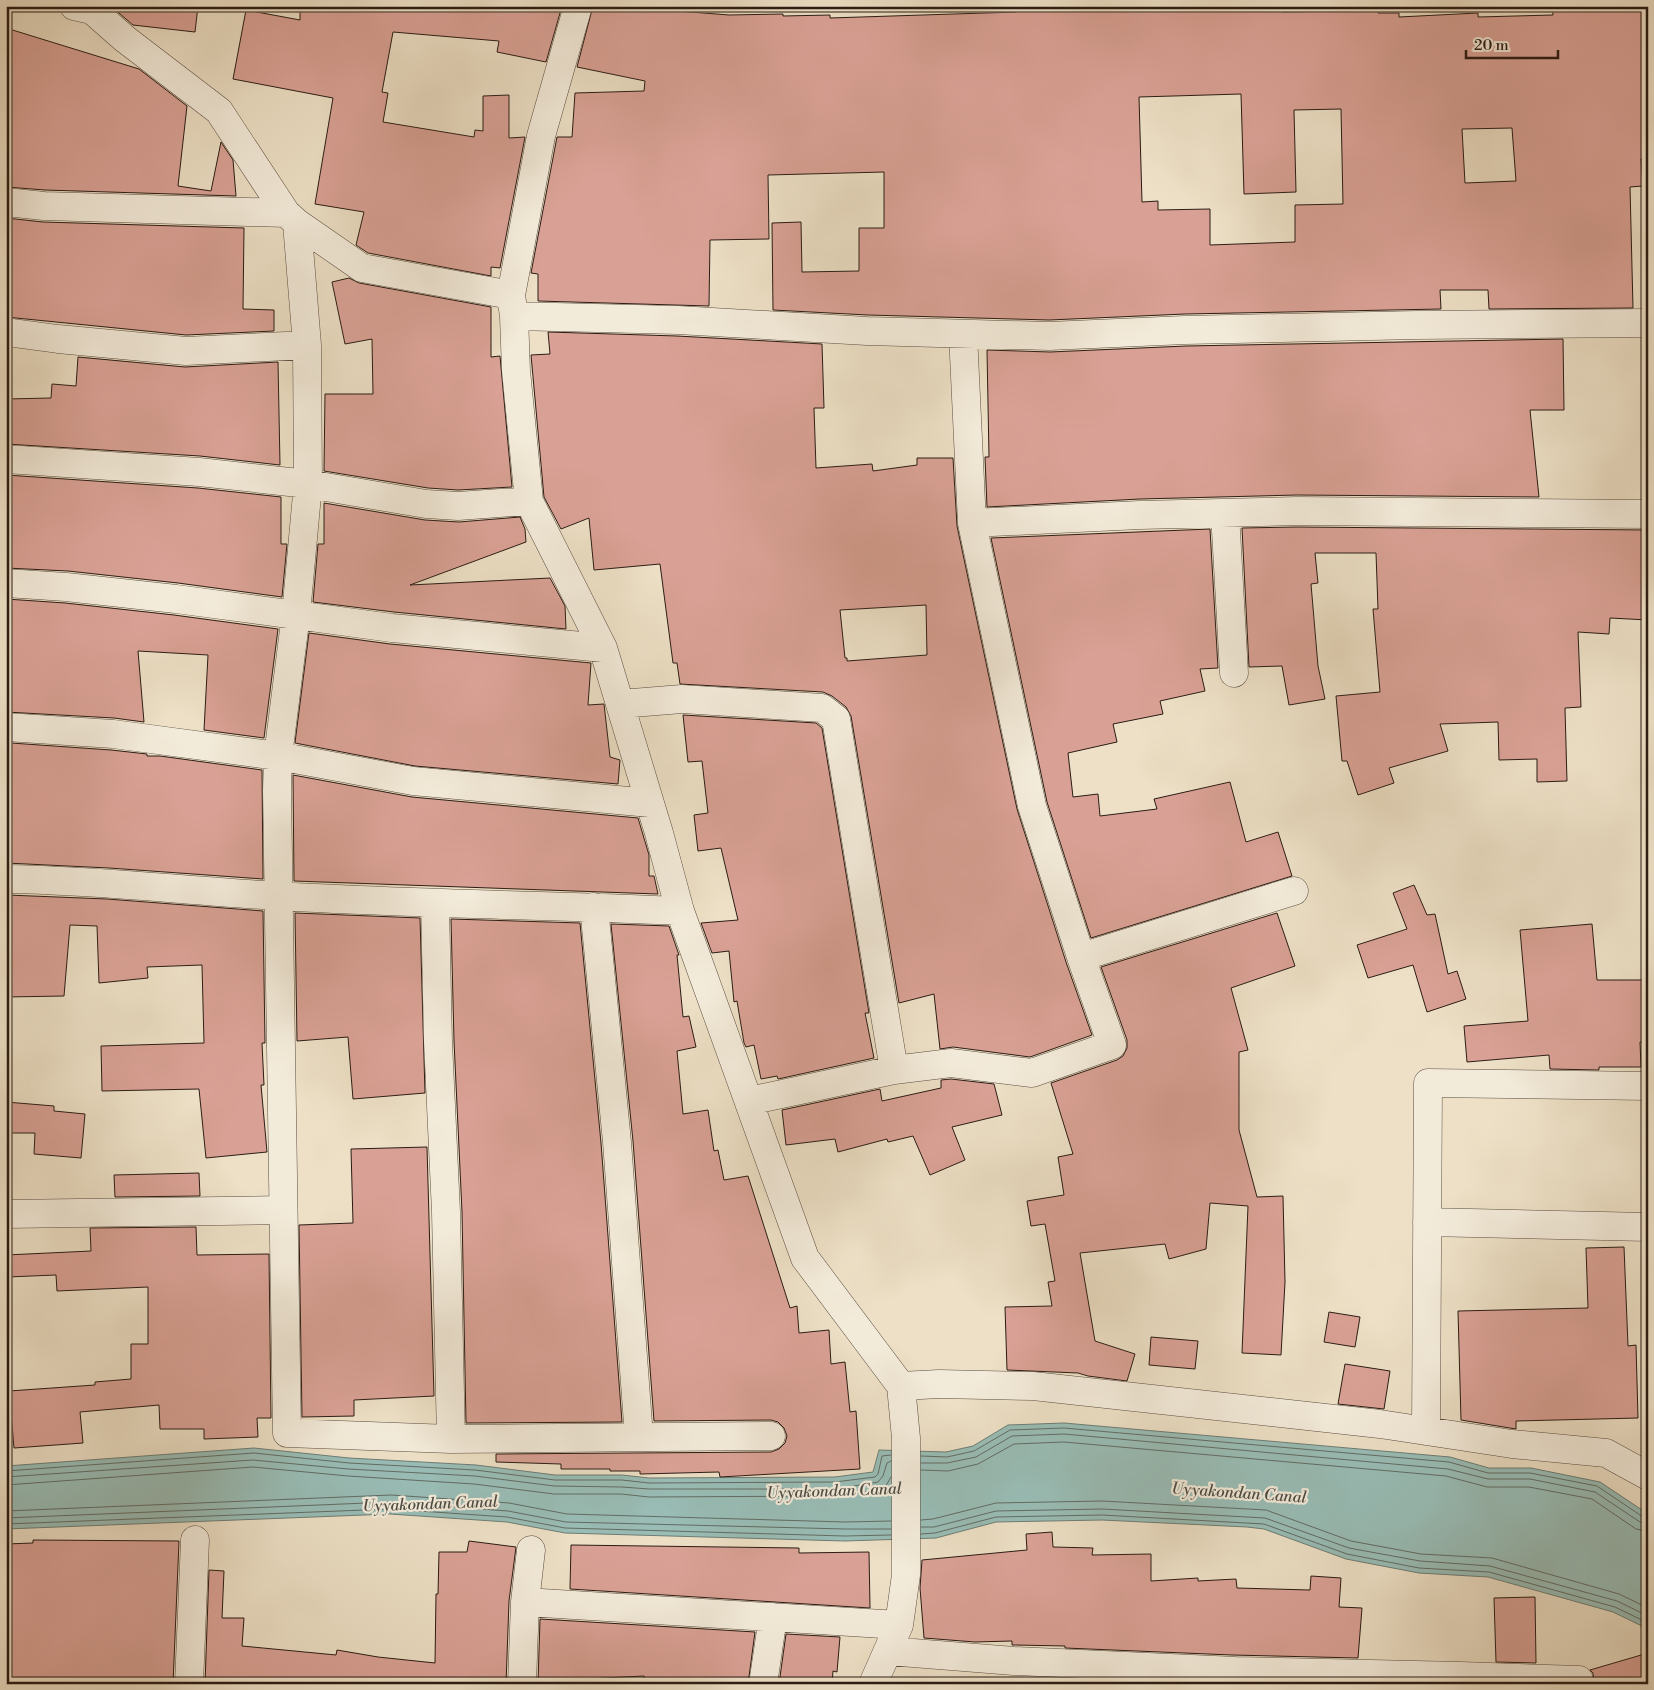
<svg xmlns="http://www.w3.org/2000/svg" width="1654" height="1690" font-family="'Libre Bodoni',serif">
<rect width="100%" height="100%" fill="#ede0c6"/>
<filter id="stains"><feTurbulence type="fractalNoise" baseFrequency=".004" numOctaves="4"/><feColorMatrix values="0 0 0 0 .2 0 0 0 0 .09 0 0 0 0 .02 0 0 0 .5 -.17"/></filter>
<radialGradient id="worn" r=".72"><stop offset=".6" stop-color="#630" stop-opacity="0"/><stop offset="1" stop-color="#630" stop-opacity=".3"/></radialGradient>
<path fill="#99bdb6" stroke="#6d7d75" d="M 1064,1423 L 1450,1457 L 1489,1468 L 1531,1468 L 1600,1482 L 1648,1514 L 1648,1629 L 1613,1612 L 1488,1577 L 1419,1573 L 1346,1559 L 1264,1529 L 1247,1527 L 1102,1520 L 996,1522 L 936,1538 L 845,1541 L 565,1533 L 507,1522 L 390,1514 L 6,1529 L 6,1466 L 254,1448 L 349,1458 L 476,1465 L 555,1475 L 622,1475 L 649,1478 L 835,1477 L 873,1472 L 879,1450 L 946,1452 L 973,1446 L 1008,1425 Z"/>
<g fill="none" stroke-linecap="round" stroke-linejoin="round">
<path stroke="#626c65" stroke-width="1" d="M 921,1456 L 947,1457 L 974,1451 L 1010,1430 L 1064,1428 L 1449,1462 L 1488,1473 L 1530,1473 L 1597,1486 L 1643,1517 L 1648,1518
M 921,1463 L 947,1463 L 976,1457 L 1012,1436 L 1064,1434 L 1448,1469 L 1488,1479 L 1530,1479 L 1595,1492 L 1640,1522 L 1648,1524
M 921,1470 L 948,1471 L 978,1464 L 1014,1444 L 1064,1442 L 1446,1476 L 1487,1487 L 1529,1487 L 1592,1499 L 1636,1529 L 1648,1531
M 6,1471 L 254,1453 L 349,1463 L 475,1470 L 555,1480 L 622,1480 L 649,1483 L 835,1482 L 875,1477 L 878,1474 L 882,1456 L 891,1455
M 6,1477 L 253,1460 L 348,1469 L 475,1476 L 554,1486 L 622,1487 L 649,1489 L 836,1489 L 878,1482 L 883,1476 L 887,1463 L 891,1461
M 6,1485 L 253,1467 L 348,1476 L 474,1484 L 554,1494 L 621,1494 L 649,1497 L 836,1496 L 879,1490 L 887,1484 L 891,1477
M 6,1511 L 391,1495 L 509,1503 L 567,1514 L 845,1522 L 891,1521
M 6,1518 L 391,1502 L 508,1511 L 566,1522 L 845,1529 L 891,1529
M 921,1520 L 933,1519 L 996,1503 L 1102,1501 L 1266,1510 L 1351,1541 L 1421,1554 L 1492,1558 L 1619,1594 L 1648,1608
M 6,1524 L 390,1509 L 507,1517 L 565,1528 L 845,1536 L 891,1535
M 921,1527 L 934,1527 L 996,1511 L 1102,1509 L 1265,1518 L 1349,1548 L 1420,1561 L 1490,1566 L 1617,1601 L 1648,1616
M 921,1534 L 935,1533 L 996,1517 L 1102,1515 L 1264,1524 L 1347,1554 L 1419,1568 L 1489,1572 L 1615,1607 L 1648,1623"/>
</g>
<path fill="#d9a195" stroke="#2b1c14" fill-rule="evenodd" d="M 113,6 L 198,6 L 195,32 L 133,25 L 113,8 Z
M 300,6 L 562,6 L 546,62 L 497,52 L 499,41 L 393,32 L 382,92 L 388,93 L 383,122 L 474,137 L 475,130 L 483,131 L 483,96 L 509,95 L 509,138 L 525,137 L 500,268 L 491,267 L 491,276 L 368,253 L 356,245 L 364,212 L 315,204 L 333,98 L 233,79 L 246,10 L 300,20 Z
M 593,6 L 614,6 L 729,15 L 783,14 L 783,16 L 830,15 L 830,18 L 1016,12 L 1016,8 L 1050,6 L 1096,6 L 1096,8 L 1283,6 L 1283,12 L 1339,11 L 1339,7 L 1378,6 L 1378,13 L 1399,13 L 1399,17 L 1478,13 L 1478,17 L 1553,15 L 1552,6 L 1584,6 L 1584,9 L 1648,6 L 1648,159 L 1641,159 L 1643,186 L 1630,187 L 1633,308 L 1489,309 L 1488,290 L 1440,290 L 1441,309 L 1185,314 L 1049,320 L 868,315 L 773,310 L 772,223 L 801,222 L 802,272 L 859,271 L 859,228 L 884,228 L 884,172 L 768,175 L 769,239 L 710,240 L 709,306 L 538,301 L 538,274 L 531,273 L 557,137 L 572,137 L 575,93 L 644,91 L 645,81 L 577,67 ZM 1241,94 L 1244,194 L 1296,192 L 1294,110 L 1341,109 L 1343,204 L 1295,205 L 1295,242 L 1210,245 L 1210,209 L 1158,210 L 1158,201 L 1142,202 L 1139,97 ZM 1512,128 L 1516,181 L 1465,183 L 1462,129 Z
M 6,28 L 139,69 L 187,106 L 178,186 L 211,191 L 221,142 L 233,160 L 236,196 L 45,190 L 6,187 Z
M 6,218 L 43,222 L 244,228 L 243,309 L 274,310 L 274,331 L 186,335 L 6,317 Z
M 349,278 L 359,283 L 491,307 L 491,357 L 500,356 L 512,487 L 458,490 L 428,488 L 324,471 L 325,394 L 373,394 L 372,339 L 345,344 L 332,282 Z
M 548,332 L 677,336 L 822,344 L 824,408 L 814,408 L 816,468 L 872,464 L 873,471 L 917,465 L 917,458 L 953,458 L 957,526 L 1017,809 L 1066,962 L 1092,1035 L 1030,1057 L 953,1047 L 940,1049 L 934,994 L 899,1003 L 851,716 L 846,707 L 832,696 L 823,692 L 680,684 L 677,663 L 673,663 L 660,564 L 594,570 L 589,518 L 561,529 L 544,497 L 531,355 L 550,354 ZM 926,605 L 927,655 L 847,661 L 847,658 L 845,658 L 840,610 Z
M 1563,339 L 1564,410 L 1530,410 L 1539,497 L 1297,495 L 1140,499 L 987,507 L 985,457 L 989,457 L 987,350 L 1050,352 L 1186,346 Z
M 78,357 L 185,367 L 278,362 L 280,465 L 200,456 L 6,444 L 6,399 L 51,398 L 52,384 L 76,386 Z
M 6,475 L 198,488 L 281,497 L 281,544 L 287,544 L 282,597 L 178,583 L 68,571 L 6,568 Z
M 324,503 L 425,520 L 459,522 L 520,517 L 525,529 L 526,542 L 410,585 L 550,578 L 565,606 L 566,629 L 394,612 L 313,602 L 318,544 L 324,544 Z
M 1297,527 L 1648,530 L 1648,620 L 1610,618 L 1609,634 L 1578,632 L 1581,707 L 1565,708 L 1567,781 L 1537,782 L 1537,759 L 1499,760 L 1498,722 L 1440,724 L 1448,751 L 1389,768 L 1394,783 L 1358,795 L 1347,761 L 1342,761 L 1336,696 L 1380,692 L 1373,609 L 1378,609 L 1376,553 L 1315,553 L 1318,583 L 1311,584 L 1318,666 L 1325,699 L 1289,705 L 1282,666 L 1249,667 L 1242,528 Z
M 1210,529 L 1218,668 L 1200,669 L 1205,691 L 1160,701 L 1163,714 L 1113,724 L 1117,742 L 1068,753 L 1073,797 L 1098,794 L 1100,816 L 1157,809 L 1154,799 L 1230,782 L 1246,842 L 1278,832 L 1292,876 L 1091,938 L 1047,802 L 991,538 Z
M 6,599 L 65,603 L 174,615 L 278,629 L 264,738 L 204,730 L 208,655 L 138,651 L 144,722 L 114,718 L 6,712 Z
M 309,633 L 390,644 L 591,663 L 588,705 L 604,704 L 610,757 L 620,760 L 618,784 L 415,766 L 295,743 Z
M 683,715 L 816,723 L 822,728 L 869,1013 L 865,1013 L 874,1058 L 778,1079 L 777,1076 L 761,1079 L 754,1045 L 746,1047 L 744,1043 L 737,1001 L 734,1002 L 729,951 L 712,953 L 701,923 L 738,920 L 721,848 L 698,851 L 694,815 L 708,813 L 702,761 L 688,762 Z
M 11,743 L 111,750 L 147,754 L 147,756 L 160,756 L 262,770 L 263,879 L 109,868 L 6,863 L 6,819 Z
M 293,775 L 412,797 L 638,818 L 649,855 L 649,876 L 654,876 L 658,894 L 294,881 Z
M 1414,885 L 1427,915 L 1435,914 L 1448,974 L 1457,971 L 1466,999 L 1427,1012 L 1413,965 L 1368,978 L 1357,945 L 1407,929 L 1393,893 Z
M 7,895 L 107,899 L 263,911 L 265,1043 L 262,1043 L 264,1085 L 261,1085 L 267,1152 L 206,1158 L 199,1089 L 102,1091 L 101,1046 L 204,1043 L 202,965 L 147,967 L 148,978 L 99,983 L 97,926 L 70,925 L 64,996 L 6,997 L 6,942 L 10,942 Z
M 295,913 L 420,918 L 425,1093 L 353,1099 L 348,1037 L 297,1041 Z
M 1277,913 L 1295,966 L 1231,988 L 1248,1050 L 1239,1052 L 1239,1130 L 1257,1197 L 1283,1196 L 1285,1282 L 1281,1355 L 1242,1353 L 1248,1206 L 1210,1203 L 1206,1249 L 1169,1259 L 1165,1244 L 1080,1253 L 1095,1341 L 1135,1354 L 1127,1381 L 1088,1376 L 1078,1373 L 1007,1370 L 1005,1307 L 1052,1306 L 1048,1282 L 1055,1281 L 1045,1224 L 1031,1226 L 1027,1201 L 1064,1195 L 1058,1157 L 1073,1154 L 1051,1083 L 1117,1060 L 1123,1056 L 1127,1048 L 1127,1040 L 1101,967 Z
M 451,919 L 580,923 L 601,1143 L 622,1422 L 466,1423 L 462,1212 L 454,1041 Z
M 611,924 L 669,926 L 679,955 L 677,955 L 683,1017 L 689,1016 L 696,1047 L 677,1051 L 683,1114 L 708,1110 L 714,1151 L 718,1150 L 724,1180 L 748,1176 L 790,1308 L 797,1306 L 799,1333 L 829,1330 L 831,1364 L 845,1362 L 850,1412 L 856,1411 L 860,1469 L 720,1477 L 719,1472 L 640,1474 L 640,1471 L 610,1471 L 610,1469 L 561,1469 L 561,1464 L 496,1462 L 496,1454 L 771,1452 L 779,1449 L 785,1443 L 787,1436 L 784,1428 L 778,1422 L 771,1420 L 654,1421 L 633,1141 Z
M 1592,924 L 1597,980 L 1648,980 L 1648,1042 L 1640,1042 L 1641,1067 L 1599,1067 L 1599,1070 L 1550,1069 L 1549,1055 L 1467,1062 L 1464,1026 L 1528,1021 L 1520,930 Z
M 951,1079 L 994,1084 L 1002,1115 L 952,1127 L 965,1160 L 930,1175 L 913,1136 L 888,1142 L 887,1139 L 838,1152 L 835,1139 L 786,1145 L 782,1110 L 880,1089 L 882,1101 L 941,1088 L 941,1080 Z
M 6,1102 L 54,1106 L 54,1111 L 85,1114 L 81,1158 L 34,1154 L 35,1133 L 6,1133 Z
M 427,1147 L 434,1396 L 354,1400 L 354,1416 L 302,1417 L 299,1225 L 353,1223 L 351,1149 Z
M 199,1173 L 200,1196 L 115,1197 L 114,1175 Z
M 196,1227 L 197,1255 L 269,1254 L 271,1418 L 257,1418 L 258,1437 L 204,1439 L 204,1429 L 160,1429 L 159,1405 L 80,1412 L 83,1443 L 14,1448 L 9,1391 L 95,1385 L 95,1382 L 131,1379 L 131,1344 L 148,1344 L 148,1287 L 57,1291 L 56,1275 L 7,1277 L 6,1255 L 91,1251 L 90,1228 Z
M 1624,1247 L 1628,1346 L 1636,1345 L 1638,1418 L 1516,1421 L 1516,1429 L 1461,1420 L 1458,1311 L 1588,1308 L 1586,1248 Z
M 1329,1312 L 1360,1317 L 1355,1347 L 1324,1342 Z
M 1151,1337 L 1198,1341 L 1195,1369 L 1149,1365 Z
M 1345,1364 L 1390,1371 L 1384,1409 L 1338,1404 Z
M 1052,1532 L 1053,1547 L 1093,1548 L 1092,1555 L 1151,1554 L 1151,1581 L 1198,1578 L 1198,1581 L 1236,1579 L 1237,1588 L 1310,1590 L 1311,1576 L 1341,1578 L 1339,1607 L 1362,1608 L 1358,1658 L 1232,1655 L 1065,1648 L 1065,1646 L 1015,1645 L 1012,1645 L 1012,1641 L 975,1642 L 924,1638 L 920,1588 L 922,1560 L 1027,1550 L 1026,1534 Z
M 33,1540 L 179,1541 L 173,1684 L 154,1684 L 154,1682 L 6,1684 L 6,1544 L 33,1543 Z
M 469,1541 L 516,1547 L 509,1601 L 506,1684 L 356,1684 L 328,1679 L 328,1684 L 205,1684 L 209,1570 L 224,1571 L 222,1618 L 244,1618 L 242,1646 L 336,1655 L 337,1650 L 378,1657 L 435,1663 L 436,1594 L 438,1594 L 439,1552 L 467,1552 Z
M 571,1545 L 799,1548 L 799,1553 L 869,1552 L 870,1608 L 570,1589 Z
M 1535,1597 L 1536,1663 L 1496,1662 L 1494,1598 Z
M 540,1619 L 755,1632 L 748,1684 L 663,1684 L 663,1681 L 644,1681 L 644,1676 L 585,1679 L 585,1684 L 538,1684 Z
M 786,1634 L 840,1637 L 837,1672 L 833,1671 L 832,1684 L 779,1684 Z
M 1648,1653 L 1648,1684 L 1594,1684 L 1593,1673 L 1590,1670 Z
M 1078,1680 L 1172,1684 L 1078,1684 Z"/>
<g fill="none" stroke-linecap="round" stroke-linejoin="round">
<defs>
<path id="minor" d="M 74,6 L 92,10 L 125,39 L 219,111 L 286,213 L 297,223 L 362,268 L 511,295
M 578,6 L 541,136 L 511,295 L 514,316 L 516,371 L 529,501 L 603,648 L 659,833 L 680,911 L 805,1258 L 901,1386 L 906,1438 L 906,1575 L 899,1625 L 873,1684
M 6,202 L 44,206 L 286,213
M 297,223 L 307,345 L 308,484 L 296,614 L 278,756 L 277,791 L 287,1433 L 451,1439 L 771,1436
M 514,316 L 678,320 L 867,331 L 1049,336 L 1185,330 L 1417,325 L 1648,323
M 6,332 L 58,339 L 186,351 L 307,345
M 6,459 L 199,472 L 308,484 L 426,504 L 458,506 L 529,501
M 1225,513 L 1234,673
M 972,523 L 1140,515 L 1297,511 L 1648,514
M 6,583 L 66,587 L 176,599 L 392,628 L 603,648
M 620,704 L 682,699 L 822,708 L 836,719 L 894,1070
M 6,727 L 113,734 L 278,756 L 413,781 L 650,803
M 6,879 C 97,880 188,891 278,896 C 412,904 546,905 680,911
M 435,904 L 438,1042 L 446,1212 L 451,1439
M 594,907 L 617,1142 L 639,1437
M 1081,957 L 1294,891
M 749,1101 L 894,1070 L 951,1063 L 1032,1073 L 1112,1045 L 1081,957 L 1032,806 L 972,523 L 963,334
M 6,1214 L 283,1210
M 1427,1222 L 1648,1227
M 901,1386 L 939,1384 L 1033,1386 L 1380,1424 L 1512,1444 L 1606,1453 L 1648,1476
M 1426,1431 L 1428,1083 L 1648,1086
M 525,1602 L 899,1625
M 888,1651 L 1014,1661 L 1236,1671 L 1461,1676
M 189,1684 L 195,1540
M 522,1684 L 525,1602 L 531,1550
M 763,1684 L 773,1617
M 1461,1684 L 1461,1676 L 1579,1680"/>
</defs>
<use href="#minor" stroke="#5c4d40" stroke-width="29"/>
<use href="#minor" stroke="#f3ebda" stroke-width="28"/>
</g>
<g text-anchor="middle" stroke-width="4.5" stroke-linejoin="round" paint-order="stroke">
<g font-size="16" font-style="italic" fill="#4c4c45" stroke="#f3ebda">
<text transform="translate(834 1490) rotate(-2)" y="6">Uyyakondan Canal</text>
<text transform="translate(1239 1492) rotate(4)" y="6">Uyyakondan Canal</text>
<text transform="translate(430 1503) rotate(-2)" y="6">Uyyakondan Canal</text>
</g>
</g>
<rect width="1654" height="1690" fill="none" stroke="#ede0c6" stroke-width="25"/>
<rect x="8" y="8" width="1639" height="1675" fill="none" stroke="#2b1c14" stroke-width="2.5"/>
<rect x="12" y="12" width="1629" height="1665" fill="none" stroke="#2b1c14"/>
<path d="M1466 50v8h92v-8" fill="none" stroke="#2b1c14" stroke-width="2.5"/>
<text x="1474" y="50" font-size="15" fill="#2b1c14" stroke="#f3ebda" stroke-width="4" paint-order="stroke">20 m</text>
<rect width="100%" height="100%" filter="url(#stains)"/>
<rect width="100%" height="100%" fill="url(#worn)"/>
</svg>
